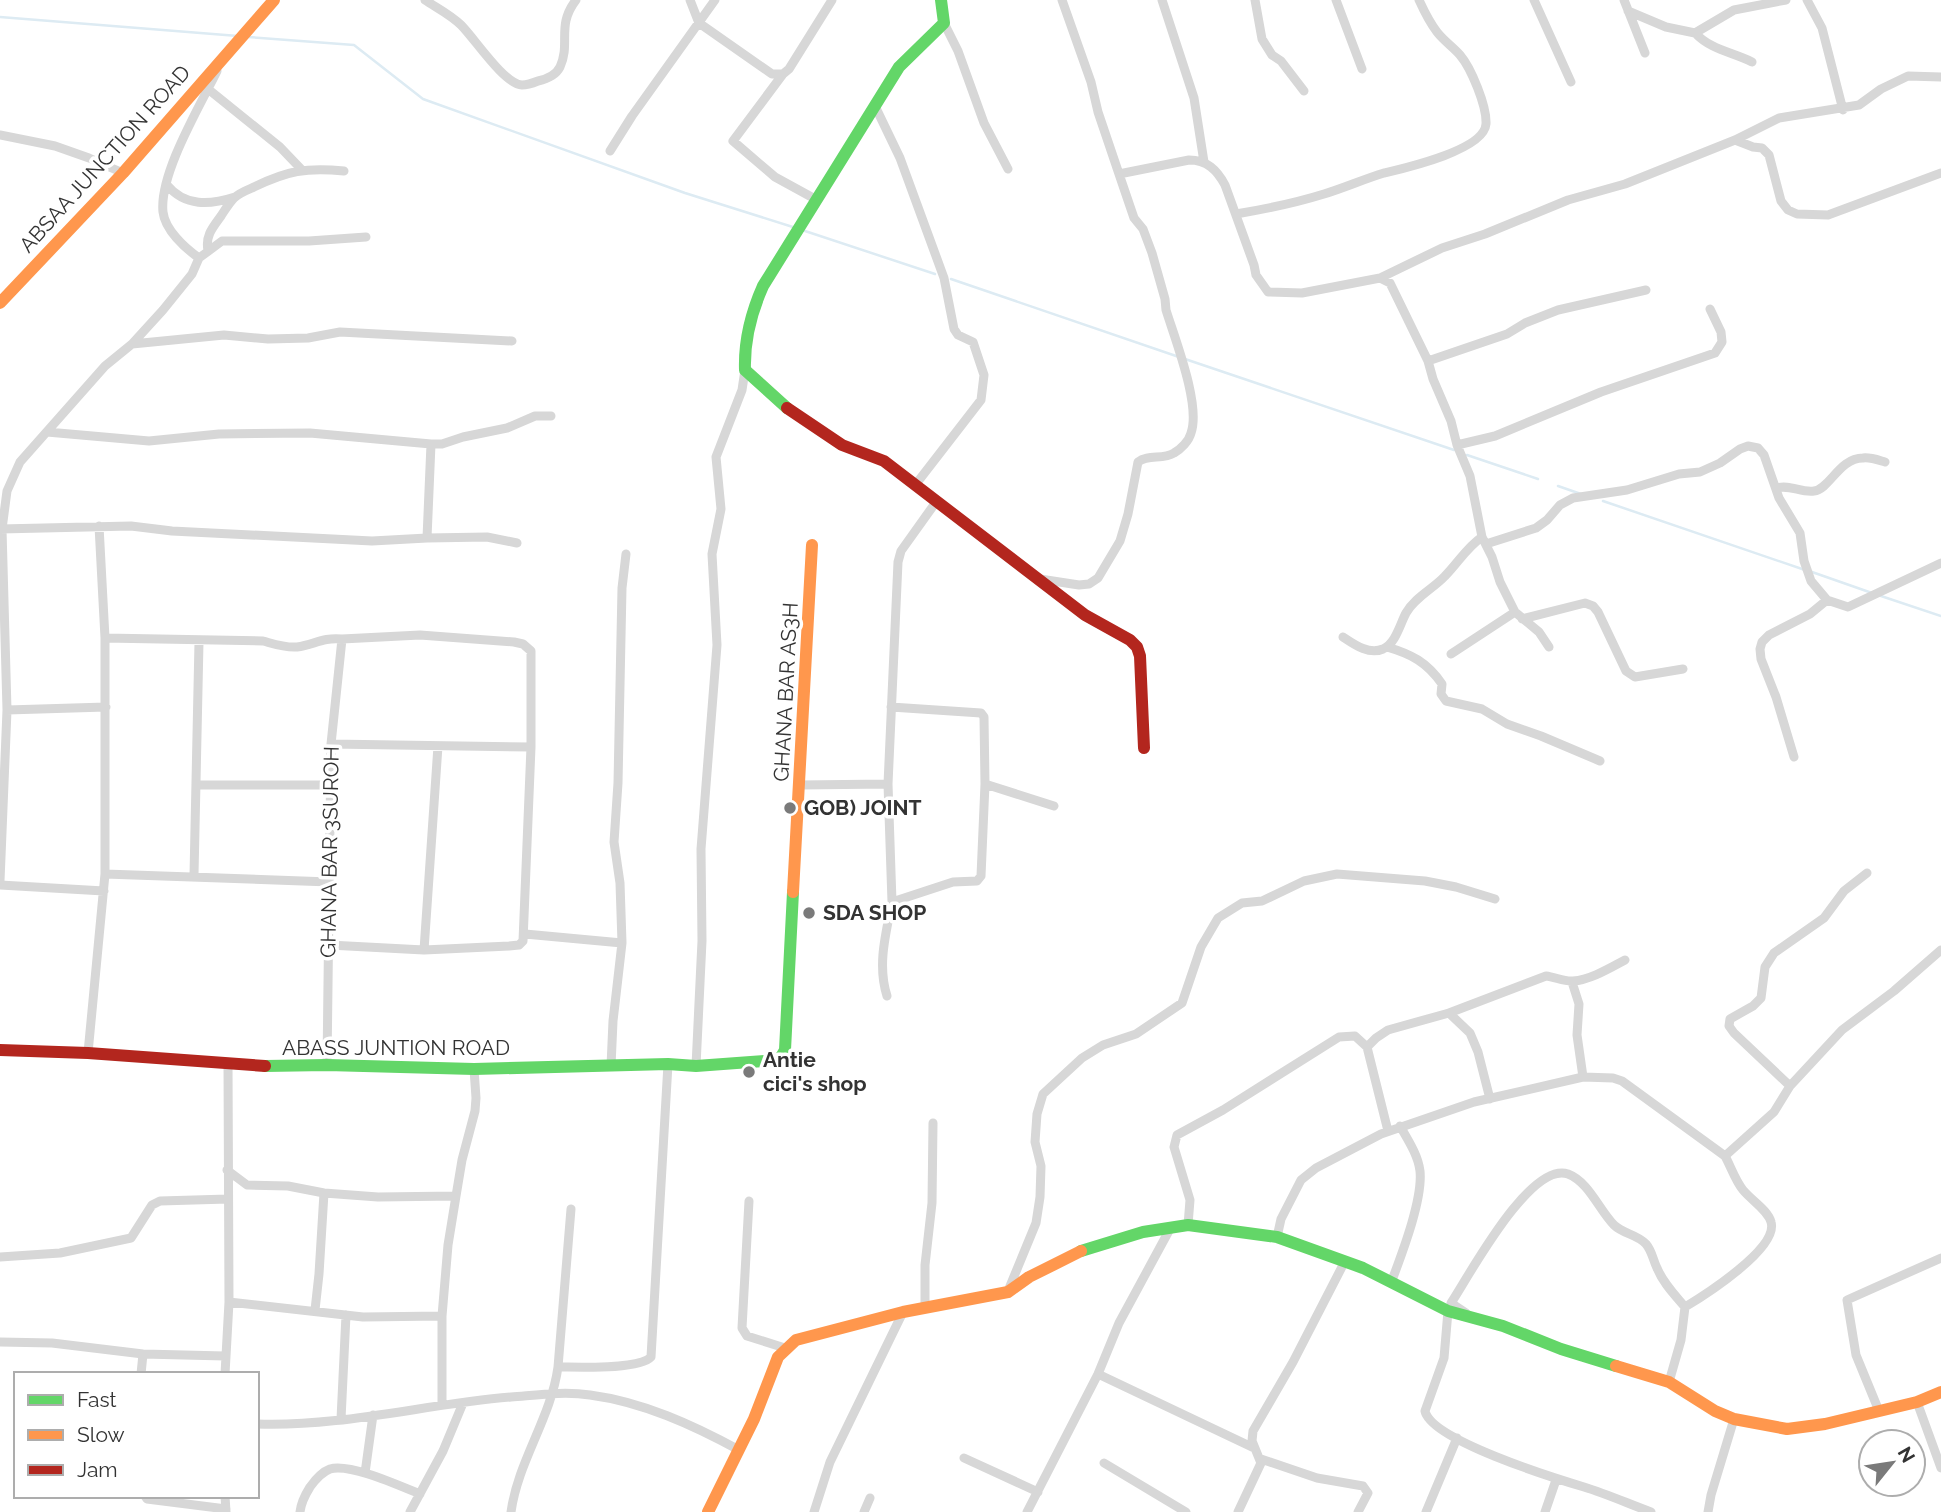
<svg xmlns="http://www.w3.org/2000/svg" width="1941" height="1512" font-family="Raleway,sans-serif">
<rect width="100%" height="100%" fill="#fff"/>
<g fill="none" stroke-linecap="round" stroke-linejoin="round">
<path stroke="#ddebf3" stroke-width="2.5" d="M 0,17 L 238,36
M 248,37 L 354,45 L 423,99 L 685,193 L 796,228
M 802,230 L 935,274
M 951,279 L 1179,357
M 1185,359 L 1454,450
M 1467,455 L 1538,479
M 1558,486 L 1581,494
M 1603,501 L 1805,570
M 1812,572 L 1872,593
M 1881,596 L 1941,616"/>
<path stroke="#d7d7d7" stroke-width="9" d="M 425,0 C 437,8 451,15 461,25 C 475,39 504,84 522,85 C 527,85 533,83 538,81 C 547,79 556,75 560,67 C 571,43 556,26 576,0
M 690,0 L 699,23 L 772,74 L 783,74 L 789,69 L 832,0
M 1062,0 L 1091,82 L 1098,112 L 1119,174 L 1189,160 C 1207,160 1217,170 1225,185 L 1254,265 L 1256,275 L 1268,292 L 1302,293 L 1380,278 L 1390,283 L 1428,361 L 1433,379 L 1451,421 L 1457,445 L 1470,476 L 1482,537 L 1492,557 L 1500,582 L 1515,612 L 1539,632 L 1549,647
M 1162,0 L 1194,98 L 1204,162
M 1255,0 L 1262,39 L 1272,55 L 1281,61 L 1304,91
M 1336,0 L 1362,69
M 1534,0 L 1571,82
M 1624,0 L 1645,53
M 1807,0 L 1822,28 L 1843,110
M 1628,11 L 1666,27 L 1695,33 L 1734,10 L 1786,0
M 944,23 L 958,51 L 984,123 L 1008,169
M 1695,33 C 1711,50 1732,52 1752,62
M 783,74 L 733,141 L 775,177 L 817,200
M 208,89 L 280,147 L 302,170
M 875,106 L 900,158 L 944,278 L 954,329 L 958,335 L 973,342 L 984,375 L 981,400 L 916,484
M 0,135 L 55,146 L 89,158 L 123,173
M 1735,140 L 1753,147 L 1762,148 L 1769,155 L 1781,201 L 1788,210 L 1797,214 L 1828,215 L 1941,173
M 610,151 L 632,116 L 715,0
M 167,185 C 185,207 210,205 235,197
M 1236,214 C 1266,209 1295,203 1324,194 C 1344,188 1364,179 1384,173 C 1405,168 1484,150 1486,124 C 1487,106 1471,68 1460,55 C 1453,47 1444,41 1437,32 C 1430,23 1424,11 1419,0
M 208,250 C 205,236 213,227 221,216 C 225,210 229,203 234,198 C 239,193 247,190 254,187 C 287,171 306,167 344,171
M 199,258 C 185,248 165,230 163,212 C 159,174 200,106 217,71
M 1380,278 L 1442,248 L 1485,234 L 1568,200 L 1625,184 L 1735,140 L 1779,118 L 1859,105 L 1881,89 L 1908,76 L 1941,77
M 132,344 L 224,335 L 268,339 L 308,338 L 340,332 L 512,341
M 1428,361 L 1507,334 L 1525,323 L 1558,310 L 1646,290
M 431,444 L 442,444 L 463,437 L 507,428 L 535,416 L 551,416
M 1457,445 L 1495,436 L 1601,392 L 1715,353 L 1722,342 L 1721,332 L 1710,309
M 1776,488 C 1790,484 1801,493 1814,491 C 1830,489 1839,458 1863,458 C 1870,457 1878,460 1885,462
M 0,529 L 131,526 L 172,531 L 372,541 L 427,538 L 431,444 L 310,433 L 219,434 L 149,441 L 47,432
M 427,538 L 487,537 L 517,543
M 1486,544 L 1536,528 L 1547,520 L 1560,505 L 1573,498 L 1627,490 L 1679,474 L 1700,472 L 1720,463 L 1740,449 L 1748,446 L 1758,448 L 1764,455 L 1779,498 L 1800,533 L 1804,561 L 1811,581 L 1827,600 L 1848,607 L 1941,563
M 1040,579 L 1079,585 L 1089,584 L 1098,578 L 1120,541 L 1128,514 L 1138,462 C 1148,454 1163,460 1174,453 C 1181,449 1189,441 1191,433 C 1201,405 1175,339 1166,310 L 1165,299 L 1152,253 L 1143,229 L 1134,218 L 1119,174
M 1522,619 L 1585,603 L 1593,606 L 1598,612 L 1626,671 L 1635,677 L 1683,669
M 1343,637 C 1355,645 1369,655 1383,649 C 1396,643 1400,624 1406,613 C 1415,597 1433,589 1445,576 C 1458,563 1467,547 1482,537
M 105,638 L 263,641 C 274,644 285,648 297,647 C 314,645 322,637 342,639 L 420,635 L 514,642 L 523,644 L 531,651 L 531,747 L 523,941 L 519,945 L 509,946 L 424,950 L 329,945
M 1387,647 C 1411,654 1427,662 1442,684 L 1441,694 L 1446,701 L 1482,709 L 1507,724 L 1541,736 L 1600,761
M 1451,654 L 1515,612
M 891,707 L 981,713 L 984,717 L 985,784 L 981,876 L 977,881 L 953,882 L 892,902 L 888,784 L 898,562 L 901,551 L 936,502
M 7,710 L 106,707
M 331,744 L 531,747
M 1794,757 L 1776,697 L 1761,659 L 1760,649 L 1762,642 L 1769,635 L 1810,614 L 1827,600
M 985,784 L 1054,806
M 197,785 L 330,785
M 800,785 L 888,784
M 105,874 L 330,882
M 194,875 L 199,642
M 0,881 L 7,710 L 2,529 L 7,491 L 20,462 L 105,366 L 132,344 L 163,310 L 192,274 L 199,258 L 222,241 L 309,241 L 366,237
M 0,885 L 104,891
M 525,934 L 622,943
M 424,950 L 438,746
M 1572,982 L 1579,1004 L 1577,1035 L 1583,1077
M 887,996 C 877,965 886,933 892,902
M 1449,1013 L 1546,976 C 1555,977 1565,982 1573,981 C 1590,980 1610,968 1625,960
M 1367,1047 L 1376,1038 L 1388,1030 L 1449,1013 L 1470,1033 L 1478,1052 L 1490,1099
M 88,1053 L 105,874 L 105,638 L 99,526
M 327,1065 L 331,744 L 342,639
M 611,1066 L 613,1021 L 622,943 L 620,883 L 614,842 L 618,783 L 622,588 L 626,554
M 696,1066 L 702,941 L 701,849 L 717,645 L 712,554 L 721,509 L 716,457 L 742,390 L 745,370
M 1790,1086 L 1842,1030 L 1894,991 L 1941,950
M 227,1170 L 247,1185 L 288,1186 L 324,1193 L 378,1197 L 456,1196 L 462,1160 L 475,1111 L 476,1098 L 474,1069
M 749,1201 L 742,1328 L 747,1336 L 785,1348
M 1188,1225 L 1190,1200 L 1174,1147 L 1177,1135 L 1223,1110 L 1339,1037 L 1355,1036 L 1367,1047 L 1388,1131
M 1277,1237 L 1281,1219 L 1301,1180 L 1316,1168 L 1381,1134 L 1474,1102 L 1583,1077 L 1613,1078 L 1622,1081 L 1725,1156 L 1774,1112 L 1790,1086 L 1734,1033 L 1729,1026 L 1730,1019 L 1753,1006 L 1761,998 L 1765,967 L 1774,953 L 1824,918 L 1844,891 L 1867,873
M 0,1257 L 60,1253 L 131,1238 L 152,1205 L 160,1201 L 228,1199
M 1391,1283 C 1401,1256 1423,1200 1420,1171 C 1418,1155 1408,1140 1400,1126
M 1008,1291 L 1036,1223 L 1040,1197 L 1041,1166 L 1035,1142 L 1037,1114 L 1043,1094 L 1082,1058 L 1103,1045 L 1136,1034 L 1182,1003 L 1201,947 L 1218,918 L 1242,903 L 1262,901 L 1304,881 L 1337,874 L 1425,881 L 1456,887 L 1495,899
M 229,1302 L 363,1317 L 442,1316 L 442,1404
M 925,1308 L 925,1265 L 932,1203 L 933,1123
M 315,1310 L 319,1274 L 324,1193
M 1448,1311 L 1444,1358 L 1425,1411 C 1431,1440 1554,1478 1584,1487 C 1607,1494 1629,1504 1651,1512
M 1466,1313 L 1451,1303 C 1469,1276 1530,1161 1568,1174 C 1589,1182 1599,1210 1614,1225 C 1623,1234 1637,1234 1646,1244 C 1652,1251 1653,1260 1657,1268 C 1663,1283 1675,1295 1685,1307
M 442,1316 L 448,1245 L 456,1196
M 0,1342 L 52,1343 L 143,1354 L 225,1356
M 558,1367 L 571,1209
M 141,1374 L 143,1354
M 225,1374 L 229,1302 L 228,1063
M 1098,1374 L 1254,1448
M 1669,1382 L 1681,1340 L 1685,1307 C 1705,1295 1779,1248 1771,1222 C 1768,1210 1751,1200 1743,1190 C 1735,1180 1731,1167 1725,1156
M 1917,1402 L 1941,1468
M 1879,1411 L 1856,1355 L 1847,1300 L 1941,1258
M 341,1419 L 346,1315
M 257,1424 C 342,1427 426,1404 511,1397 C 537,1395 564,1391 590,1395 C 643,1402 693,1425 739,1450
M 964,1458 L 1038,1492
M 1261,1459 L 1317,1478 L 1363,1486 L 1368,1493 L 1358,1512
M 1104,1463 L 1186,1512
M 365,1473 L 373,1415
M 145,1496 L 147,1499 L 226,1509
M 225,1496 L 226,1512
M 300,1512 C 301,1503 305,1495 310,1487 C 315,1480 322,1472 330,1469 C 350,1463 400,1486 420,1494
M 410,1512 L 443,1451 L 463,1403
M 511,1512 C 518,1461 551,1418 558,1367 C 577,1367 639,1370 651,1357 L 668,1064
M 814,1512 L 830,1462 L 903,1312
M 864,1512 L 870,1498
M 1027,1512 L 1098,1374 L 1119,1323 L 1171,1227
M 1238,1512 L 1261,1463 L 1252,1441 L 1253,1431 L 1293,1362 L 1344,1263
M 1426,1512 L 1457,1438
M 1545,1512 L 1556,1480
M 1708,1512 L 1711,1495 L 1734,1419"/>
<path stroke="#63d668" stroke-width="12" d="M 787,408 L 745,370 C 744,340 751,313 763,286 L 899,67 L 944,23 L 941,0
M 265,1066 L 327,1065 L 474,1069 L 668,1064 L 696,1066 L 779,1060 L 785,1050 L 793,892
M 1081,1251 L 1143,1232 L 1188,1225 L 1277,1237 L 1363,1268 L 1448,1311 L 1503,1326 L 1561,1349 L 1616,1366"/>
<path stroke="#ff974d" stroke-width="12" d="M 0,303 L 123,173 L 274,0
M 793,892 L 812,545
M 1616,1366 L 1669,1382 L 1715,1411 L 1734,1419 L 1787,1429 L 1825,1424 L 1917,1402 L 1941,1392
M 708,1512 L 754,1419 L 778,1357 L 796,1340 L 903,1312 L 1008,1292 L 1029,1277 L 1081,1251"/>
<path stroke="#b3261e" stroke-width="12" d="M 787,408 L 842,445 L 884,461 L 1085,615 L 1130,640 L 1137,647 L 1140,656 L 1144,748
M 0,1050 L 88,1053 L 265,1066"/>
</g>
<g fill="#7a7a7a" stroke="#fff" stroke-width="2.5">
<circle cx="790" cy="808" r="7"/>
<circle cx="809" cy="913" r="7"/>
<circle cx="749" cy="1072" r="7"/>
</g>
<g text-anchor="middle" stroke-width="7" stroke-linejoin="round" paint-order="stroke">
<g font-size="21" fill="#333" stroke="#fff">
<text transform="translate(105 159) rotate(-48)" y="7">ABSAA JUNCTION ROAD</text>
<text transform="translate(786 692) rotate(-87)" y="7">GHANA BAR AS3H</text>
<text transform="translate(330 852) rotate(-89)" y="7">GHANA BAR 3SUROH</text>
<text x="396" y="1055">ABASS JUNTION ROAD</text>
</g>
<g font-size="21" font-weight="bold" fill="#333" stroke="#fff" text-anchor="start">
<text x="804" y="815">GOB) JOINT</text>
<text x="823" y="920">SDA SHOP</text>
<text x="763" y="1067">Antie<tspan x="763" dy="24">cici's shop</tspan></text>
</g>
</g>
<rect x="14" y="1372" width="245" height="126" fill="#ffffff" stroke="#adadad" stroke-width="2"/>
<rect x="28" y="1395" width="35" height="10" fill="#63d668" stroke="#adadad" stroke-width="2"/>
<text x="77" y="1407" font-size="21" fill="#333333">Fast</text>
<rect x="28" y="1430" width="35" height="10" fill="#ff974d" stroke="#adadad" stroke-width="2"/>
<text x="77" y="1442" font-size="21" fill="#333333">Slow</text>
<rect x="28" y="1465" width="35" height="10" fill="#b3261e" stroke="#adadad" stroke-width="2"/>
<text x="77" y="1477" font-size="21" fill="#333333">Jam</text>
<g transform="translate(1892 1463) rotate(60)"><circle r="33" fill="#ffffff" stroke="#adadad" stroke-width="2"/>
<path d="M0-5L12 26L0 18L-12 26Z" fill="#7a7a7a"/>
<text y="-10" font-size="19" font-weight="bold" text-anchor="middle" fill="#333333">N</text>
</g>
</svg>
